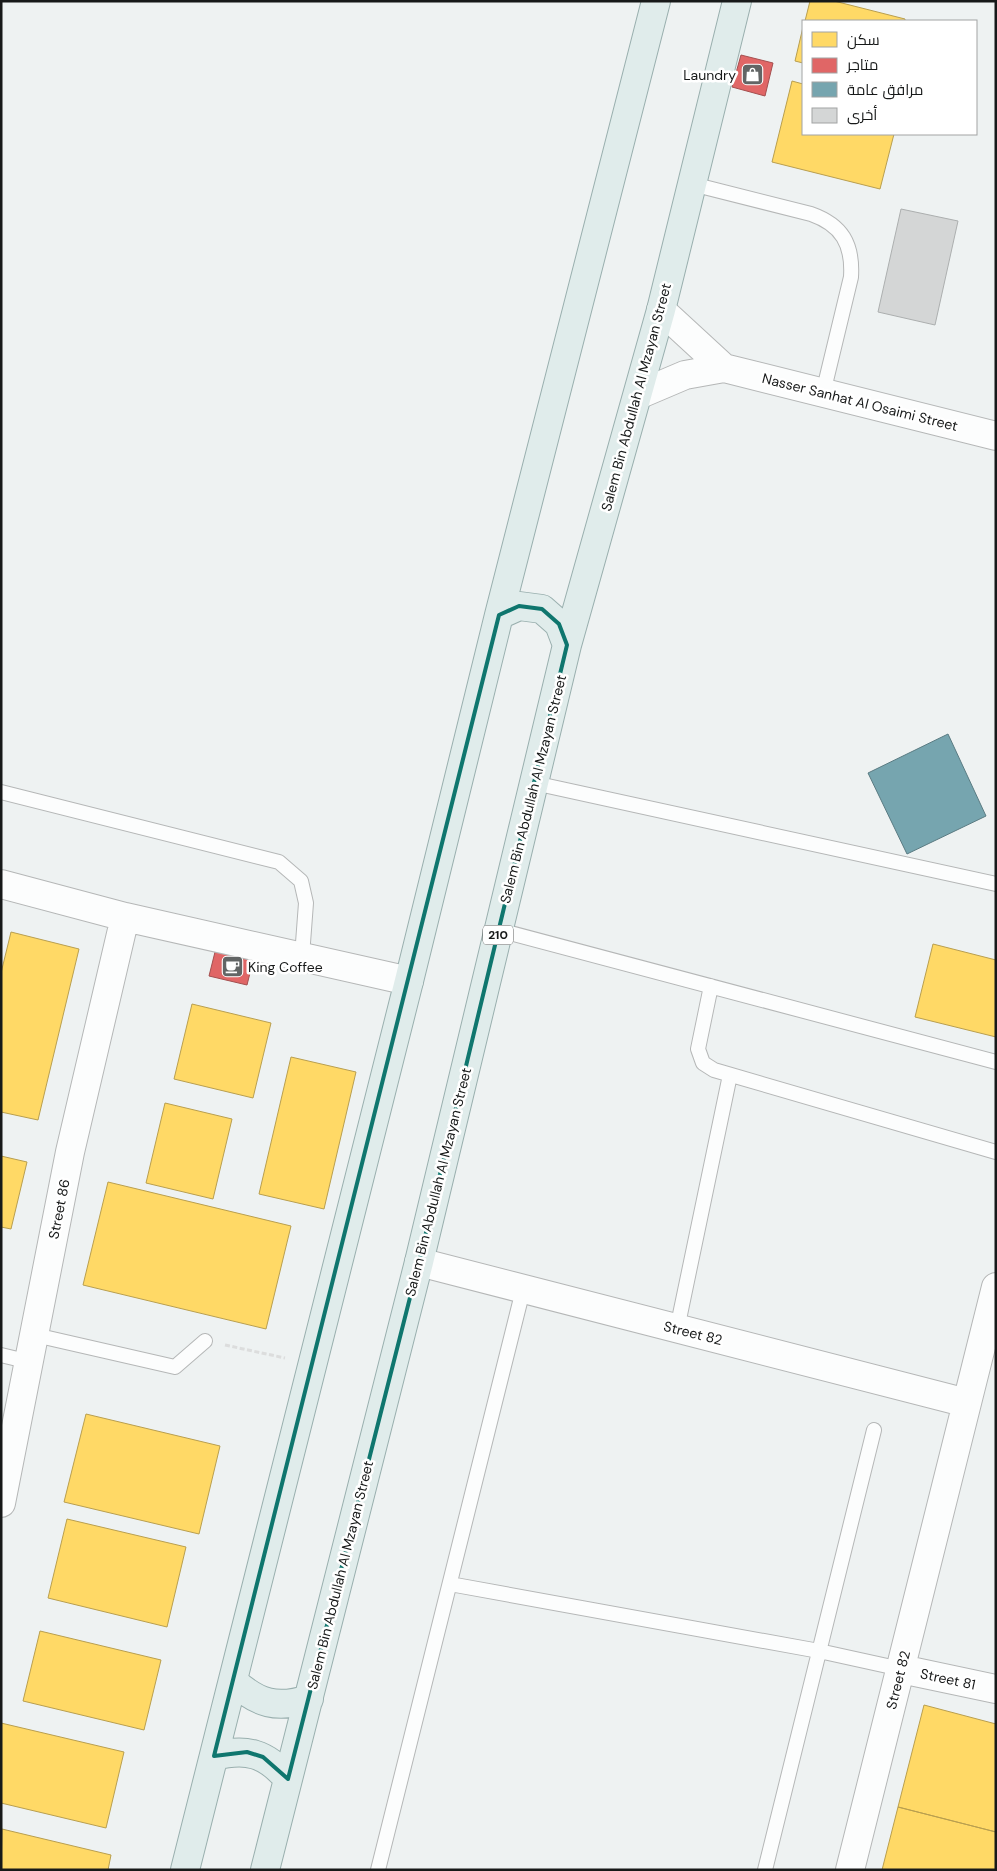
<svg xmlns="http://www.w3.org/2000/svg" width="997" height="1871" font-family="'DM Sans',Cairo,sans-serif">
<rect width="100%" height="100%" fill="#eef2f2"/>
<path fill="#ffd966" stroke="#b99f4f" d="M 810,1 L 834,1 L 905,19 L 905,21 L 805,21 Z
M 803,27 L 803,63 L 795,61 Z
M 792,81 L 803,84 L 803,134 L 894,134 L 880,189 L 772,162 Z
M 11,932 L 79,949 L 38,1120 L 1,1112 L 1,973 Z
M 933,944 L 996,960 L 996,1037 L 915,1017 Z
M 192,1004 L 271,1023 L 253,1098 L 174,1079 Z
M 291,1057 L 356,1072 L 324,1209 L 259,1194 Z
M 165,1103 L 232,1119 L 213,1199 L 146,1183 Z
M 1,1156 L 27,1162 L 11,1229 L 1,1227 Z
M 108,1182 L 291,1226 L 266,1329 L 83,1285 Z
M 86,1414 L 220,1446 L 199,1534 L 64,1502 Z
M 67,1519 L 186,1547 L 167,1627 L 48,1598 Z
M 40,1631 L 161,1660 L 144,1730 L 23,1701 Z
M 924,1705 L 996,1724 L 996,1832 L 898,1807 Z
M 1,1723 L 124,1752 L 106,1828 L 1,1803 Z
M 898,1807 L 996,1832 L 996,1870 L 882,1870 Z
M 2,1829 L 111,1855 L 108,1870 L 1,1870 Z"/>
<path fill="#e06666" stroke="#a44f4f" d="M 741,55 L 773,63 L 765,96 L 732,87 Z
M 216,948 L 254,957 L 247,985 L 209,976 Z"/>
<path fill="#76a5af" stroke="#5a7b82" d="M 948,734 L 986,816 L 907,854 L 868,773 Z"/>
<path fill="#d4d6d6" stroke="#acafaf" d="M 901,209 L 958,221 L 935,325 L 878,312 Z"/>
<g fill="none" stroke-linecap="round" stroke-linejoin="round">
<defs>
<path id="lane" d="M 692,184 L 811,214 C 842,225 853,244 851,277 L 823,393
M 534,783 L 996,884
M 1,792 L 279,862 L 301,881 L 306,903 L 302,956
M 499,930 L 996,1062
M 711,986 L 698,1049 L 703,1063 L 714,1070 L 996,1152
M 677,1329 L 730,1075
M 35,1335 L 175,1367 L 205,1341
M 1,1355 L 30,1362
M 450,1584 L 819,1651 L 901,1669
M 378,1870 L 523,1290
M 765,1870 L 874,1430"/>
<path id="street" d="M 1,884 L 125,917 L 409,981
M 419,1262 L 967,1403
M 1,1503 L 70,1152 L 125,917
M 901,1669 L 996,1689
M 850,1870 L 996,1287"/>
<path id="secondary" d="M 661,310 L 724,368
M 638,395 L 685,375 L 724,368 L 996,436"/>
<path id="primary" d="M 499,615 L 519,606 L 542,609 L 559,624 L 567,645
M 233,1681 C 258,1704 277,1709 309,1699
M 214,1756 C 247,1748 266,1753 288,1779
M 185,1870 L 409,981 L 499,615 L 656,1
M 265,1870 L 419,1262 L 567,645 L 661,310 L 737,1"/>
</defs>
<use href="#lane" stroke="#b5b7b7" stroke-width="16"/>
<use href="#street" stroke="#b5b7b7" stroke-width="30"/>
<use href="#secondary" stroke="#b5b7b7" stroke-width="30"/>
<use href="#primary" stroke="#99afae" stroke-width="30"/>
<path stroke="#dcdddd" stroke-width="3" stroke-dasharray="5 2.5" stroke-linecap="butt" d="M 225,1345 L 285,1358"/>
<use href="#lane" stroke="#fcfdfd" stroke-width="14"/>
<use href="#street" stroke="#fcfdfd" stroke-width="28"/>
<use href="#secondary" stroke="#fcfdfd" stroke-width="28"/>
<use href="#primary" stroke="#e0eceb" stroke-width="28"/>
</g>
<path fill="none" stroke="#0f766e" stroke-width="4" stroke-linejoin="round" d="M 519,606 L 542,609 L 559,624 L 567,645 L 419,1262 L 288,1779 L 263,1757 L 247,1752 L 214,1756 L 499,615 Z"/>
<defs>
<symbol id="shop-square" viewBox="-11 -11 22 22"><rect x="-9" y="-9" width="18" height="18" rx="4" fill="#626565" stroke="#fff"/><path d="M-5-2.5h2.3a2.7 3.5 0 0 1 5.4 0H5L5.5 6h-11ZM-1.5-2.5h3a1.5 2.3 0 0 0-3 0Z" fill="#fff"/></symbol>
<symbol id="cafe-square" viewBox="-11 -11 22 22"><rect x="-9" y="-9" width="18" height="18" rx="4" fill="#626565" stroke="#fff"/><path d="M-5.5-4.5H6V0H3Q3 3.5 0 3.5H-2.5Q-5.5 3.5-5.5 0ZM3-3.2v2h1.7v-2ZM-6 4.5H4V6H-6Z" fill="#fff"/></symbol>
</defs>
<g fill-rule="evenodd">
<use href="#shop-square" x="740" y="62" width="25" height="25"/>
<use href="#cafe-square" x="220" y="954" width="25" height="25"/>
</g>
<g text-anchor="middle" stroke-width="5" stroke-linejoin="round" paint-order="stroke">
<rect fill="#fff" stroke="#5d5e5e" stroke-width="1" x="483" y="925.5" width="30" height="19" rx="4"/>
<g font-size="12" font-weight="bold" fill="#171919">
<text x="498" y="939">210</text>
</g>
<g font-size="14" fill="#171919" stroke="#fff" text-anchor="end">
<text x="736" y="80">Laundry</text>
<text x="248" y="972" text-anchor="start">King Coffee</text>
</g>
<g font-size="14" fill="#171919" stroke="#fff">
<text transform="translate(636 397) rotate(-75)" y="5">Salem Bin Abdullah Al Mzayan Street</text>
<text transform="translate(860 402) rotate(14)" y="5">Nasser Sanhat Al Osaimi Street</text>
<text transform="translate(533 789) rotate(-76)" y="5">Salem Bin Abdullah Al Mzayan Street</text>
<text transform="translate(438 1182) rotate(-76)" y="5">Salem Bin Abdullah Al Mzayan Street</text>
<text transform="translate(59 1209) rotate(-79)" y="5">Street 86</text>
<text transform="translate(693 1333) rotate(14)" y="5">Street 82</text>
<text transform="translate(340 1575) rotate(-76)" y="5">Salem Bin Abdullah Al Mzayan Street</text>
<text transform="translate(948 1679) rotate(12)" y="5">Street 81</text>
<text transform="translate(898 1680) rotate(-76)" y="5">Street 82</text>
</g>
</g>
<rect width="997" height="1871" fill="none" stroke="#171919" stroke-width="5"/>
<rect x="802" y="20" width="175" height="115" fill="#ffffff" stroke="#a2a3a3"/>
<rect x="812" y="32" width="25" height="15" fill="#ffd966" stroke="#a2a3a3"/>
<text x="847" y="45" font-size="15" fill="#171919">سكن</text>
<rect x="812" y="58" width="25" height="15" fill="#e06666" stroke="#a2a3a3"/>
<text x="847" y="70" font-size="15" fill="#171919">متاجر</text>
<rect x="812" y="82" width="25" height="15" fill="#76a5af" stroke="#a2a3a3"/>
<text x="847" y="95" font-size="15" fill="#171919">مرافق عامة</text>
<rect x="812" y="108" width="25" height="15" fill="#d4d6d6" stroke="#a2a3a3"/>
<text x="847" y="120" font-size="15" fill="#171919">أخرى</text>
</svg>
